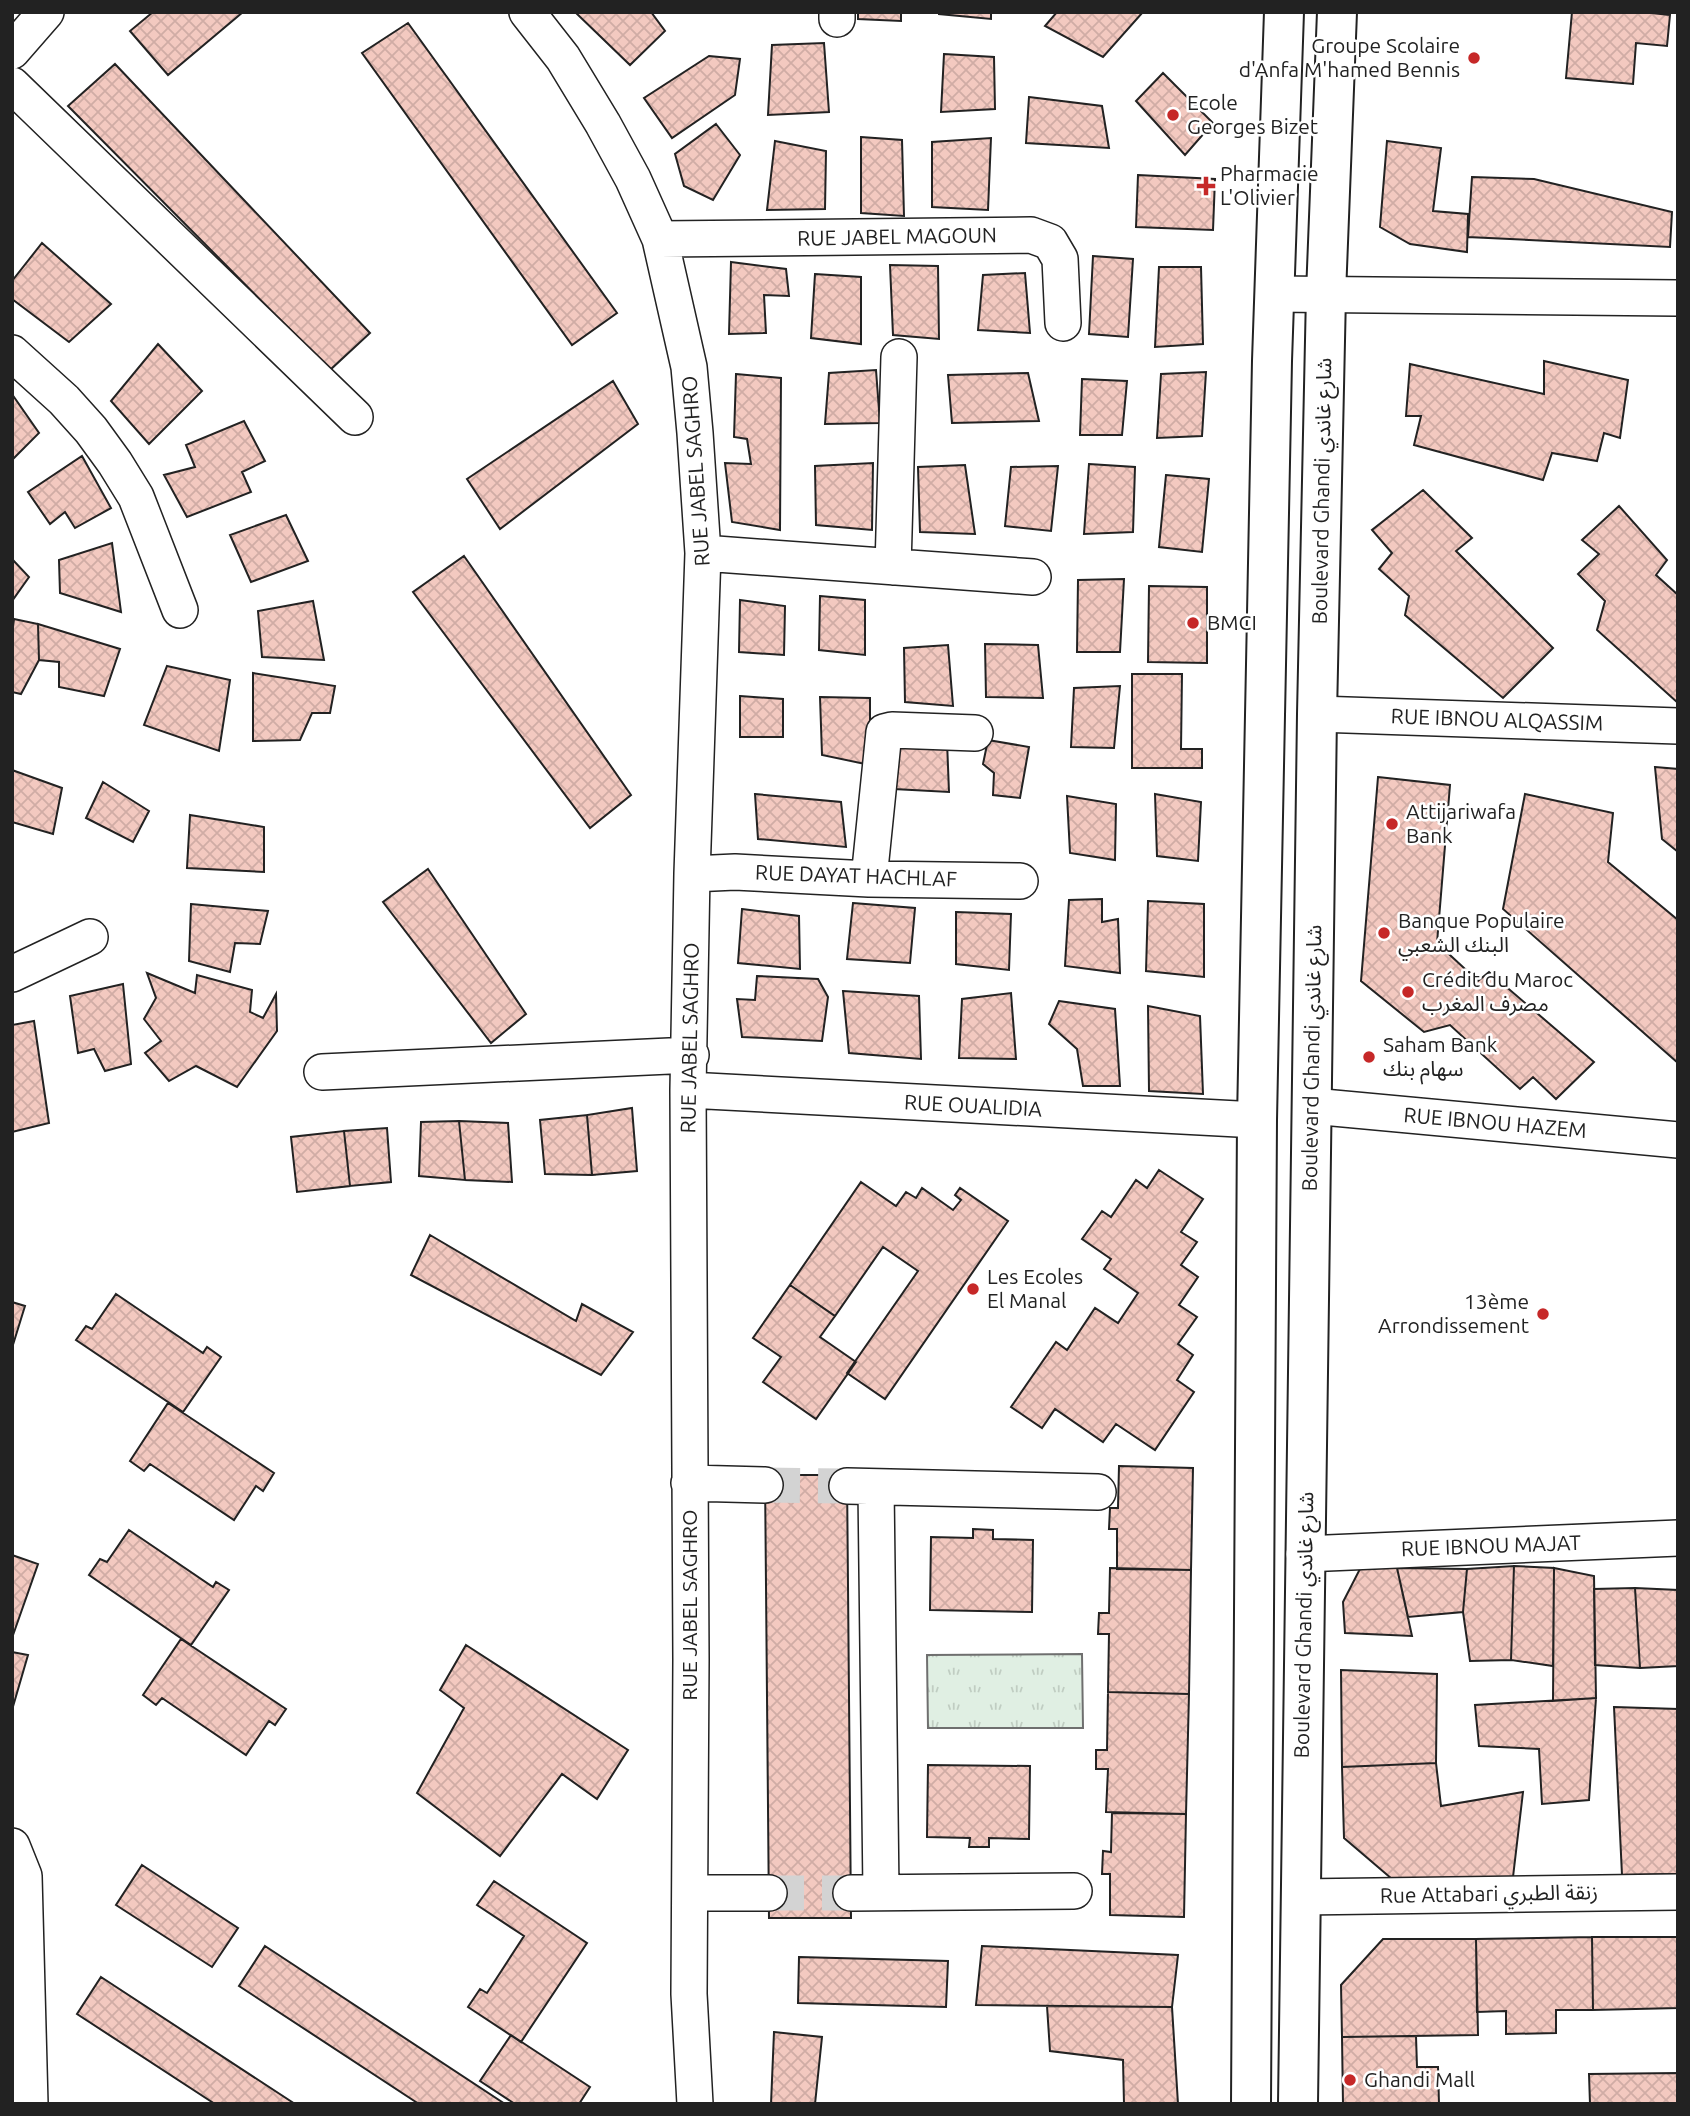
<svg xmlns="http://www.w3.org/2000/svg" width="1690" height="2116" font-family="Ubuntu,'Noto Sans Arabic',sans-serif">
<defs>
<pattern id="grass-tufts" width="24" height="20" patternUnits="userSpaceOnUse" patternTransform="scale(1.75)"><rect width="24" height="20" fill="#e0efe3"/><path d="M3 7l-1-3M5 7V3M7 7l1-3M15 17l-1-3M17 17v-4M19 17l1-3" fill="none" stroke="#c0cdc2"/></pattern>
<pattern id="building-cross-hatch" width="8" height="8" patternUnits="userSpaceOnUse" patternTransform="scale(1.75)"><rect width="8" height="8" fill="#f3c9c0"/><path d="M0 0l8 8M0 8l8-8" fill="none" stroke="#d0aca5"/></pattern>
</defs>
<rect width="100%" height="100%" fill="#fff"/>
<path fill="url(#grass-tufts)" stroke="#6f6f6f" stroke-width="2" d="M 1082,1654 L 1083,1728 L 928,1728 L 927,1655 Z"/>
<path fill="url(#building-cross-hatch)" stroke="#222" stroke-width="2" d="M 153,12 L 243,12 L 168,75 L 130,31 Z
M 575,12 L 651,12 L 665,31 L 630,65 Z
M 858,12 L 901,12 L 901,21 L 858,19 Z
M 939,12 L 991,12 L 991,19 L 939,14 Z
M 1057,12 L 1143,12 L 1103,57 L 1045,26 Z
M 1572,12 L 1642,12 L 1670,15 L 1667,46 L 1636,43 L 1633,84 L 1566,78 Z
M 408,23 L 617,313 L 572,345 L 362,53 Z
M 824,43 L 829,112 L 768,115 L 772,45 Z
M 944,54 L 994,57 L 995,109 L 941,112 Z
M 709,56 L 740,59 L 735,95 L 672,138 L 644,98 Z
M 115,64 L 370,333 L 330,370 L 68,106 Z
M 1163,73 L 1213,123 L 1185,155 L 1136,101 Z
M 1029,97 L 1102,106 L 1109,148 L 1026,143 Z
M 716,124 L 740,155 L 713,200 L 684,186 L 675,154 Z
M 861,137 L 902,140 L 904,216 L 861,213 Z
M 991,138 L 988,210 L 932,207 L 932,142 Z
M 775,141 L 826,151 L 825,209 L 767,210 Z
M 1387,141 L 1441,148 L 1433,211 L 1468,214 L 1467,252 L 1410,244 L 1380,227 Z
M 1138,175 L 1215,179 L 1213,230 L 1136,227 Z
M 1472,177 L 1534,179 L 1672,212 L 1670,247 L 1468,237 Z
M 42,243 L 111,304 L 69,342 L 12,299 L 12,281 Z
M 1093,256 L 1133,259 L 1128,337 L 1089,334 Z
M 731,262 L 786,269 L 789,296 L 764,295 L 766,333 L 729,334 Z
M 890,265 L 938,266 L 939,339 L 893,335 Z
M 1159,267 L 1201,267 L 1203,344 L 1155,347 Z
M 1025,273 L 1030,333 L 978,330 L 983,275 Z
M 815,274 L 861,277 L 861,344 L 811,338 Z
M 158,344 L 202,391 L 149,444 L 111,401 Z
M 1544,361 L 1628,380 L 1620,438 L 1604,433 L 1597,461 L 1552,453 L 1543,480 L 1414,445 L 1421,416 L 1406,416 L 1410,364 L 1544,394 Z
M 876,370 L 880,423 L 825,424 L 829,373 Z
M 1206,372 L 1202,436 L 1157,438 L 1161,374 Z
M 1028,373 L 1039,421 L 952,423 L 948,375 Z
M 736,374 L 781,378 L 780,530 L 732,522 L 725,463 L 751,464 L 747,439 L 734,437 Z
M 1082,379 L 1127,381 L 1122,435 L 1080,435 Z
M 613,381 L 638,424 L 500,529 L 467,479 Z
M 14,397 L 39,433 L 12,460 L 12,399 Z
M 244,421 L 265,461 L 242,472 L 251,492 L 187,517 L 164,475 L 195,467 L 186,445 Z
M 82,456 L 111,508 L 75,528 L 65,512 L 50,524 L 28,492 Z
M 873,463 L 872,530 L 816,525 L 815,466 Z
M 1089,464 L 1135,467 L 1133,532 L 1084,534 Z
M 965,465 L 975,534 L 920,532 L 918,467 Z
M 1058,466 L 1051,531 L 1005,526 L 1011,467 Z
M 1166,475 L 1209,479 L 1202,552 L 1159,547 Z
M 1423,490 L 1472,538 L 1456,551 L 1553,648 L 1503,698 L 1405,615 L 1409,596 L 1379,569 L 1392,553 L 1372,530 Z
M 1619,506 L 1667,560 L 1656,575 L 1678,595 L 1678,703 L 1597,630 L 1605,601 L 1578,574 L 1599,554 L 1582,540 Z
M 286,515 L 308,561 L 251,582 L 230,535 Z
M 112,543 L 121,612 L 60,593 L 59,560 Z
M 464,556 L 631,795 L 590,828 L 413,592 Z
M 12,559 L 29,577 L 12,601 Z
M 1124,579 L 1120,652 L 1077,652 L 1078,580 Z
M 1149,586 L 1207,587 L 1207,663 L 1148,662 Z
M 820,596 L 865,600 L 865,655 L 819,650 Z
M 740,600 L 785,606 L 784,655 L 739,652 Z
M 313,601 L 324,660 L 262,657 L 258,611 Z
M 14,619 L 38,624 L 39,660 L 21,694 L 12,692 L 12,634 Z
M 38,624 L 120,649 L 104,696 L 59,687 L 59,662 L 39,660 Z
M 985,644 L 1038,645 L 1043,698 L 986,697 Z
M 948,645 L 953,706 L 905,702 L 904,648 Z
M 167,666 L 230,680 L 219,751 L 144,725 Z
M 253,673 L 335,686 L 330,713 L 312,713 L 300,740 L 253,741 Z
M 1132,674 L 1182,674 L 1181,749 L 1202,749 L 1202,768 L 1132,768 Z
M 1120,686 L 1114,748 L 1071,747 L 1074,688 Z
M 740,696 L 783,699 L 783,737 L 740,737 Z
M 820,697 L 870,698 L 870,765 L 822,755 Z
M 988,740 L 1029,747 L 1020,798 L 993,795 L 994,773 L 983,764 Z
M 891,741 L 947,741 L 949,792 L 894,789 Z
M 1655,767 L 1678,769 L 1678,852 L 1662,839 Z
M 12,770 L 62,788 L 53,834 L 12,822 Z
M 1378,777 L 1450,785 L 1437,943 L 1478,981 L 1489,972 L 1594,1062 L 1556,1099 L 1533,1077 L 1520,1089 L 1450,1025 L 1424,1032 L 1361,981 Z
M 103,782 L 149,811 L 133,842 L 86,818 Z
M 755,794 L 841,802 L 846,847 L 758,839 Z
M 1155,794 L 1201,802 L 1198,861 L 1157,856 Z
M 1525,794 L 1613,813 L 1608,862 L 1678,920 L 1678,1063 L 1503,909 Z
M 1067,796 L 1116,804 L 1115,860 L 1070,853 Z
M 190,815 L 264,827 L 264,872 L 187,868 Z
M 428,869 L 526,1014 L 491,1043 L 383,902 Z
M 1102,899 L 1102,922 L 1118,919 L 1120,973 L 1065,966 L 1069,900 Z
M 1148,901 L 1204,904 L 1204,977 L 1146,971 Z
M 853,903 L 915,908 L 910,963 L 847,959 Z
M 191,904 L 268,911 L 260,944 L 235,943 L 230,972 L 189,961 Z
M 742,909 L 799,916 L 800,969 L 738,963 Z
M 956,912 L 1011,914 L 1009,970 L 956,964 Z
M 147,973 L 195,993 L 197,975 L 252,990 L 250,1012 L 263,1018 L 276,994 L 277,1031 L 237,1087 L 196,1066 L 169,1081 L 145,1053 L 161,1041 L 144,1019 L 156,998 Z
M 757,976 L 818,979 L 828,997 L 822,1041 L 742,1037 L 737,999 L 755,1000 Z
M 123,984 L 131,1064 L 105,1071 L 94,1049 L 78,1053 L 70,996 Z
M 843,991 L 919,996 L 921,1059 L 849,1053 Z
M 1011,993 L 1016,1059 L 959,1058 L 962,999 Z
M 1059,1001 L 1115,1009 L 1120,1086 L 1083,1086 L 1077,1049 L 1049,1024 Z
M 1148,1006 L 1200,1016 L 1203,1094 L 1149,1091 Z
M 34,1021 L 49,1123 L 12,1132 L 12,1025 Z
M 632,1108 L 637,1171 L 592,1175 L 587,1115 Z
M 587,1115 L 592,1175 L 545,1174 L 540,1120 Z
M 459,1121 L 508,1123 L 512,1182 L 465,1180 Z
M 459,1121 L 465,1180 L 419,1176 L 421,1122 Z
M 387,1128 L 391,1182 L 350,1186 L 344,1131 Z
M 344,1131 L 350,1186 L 297,1192 L 291,1137 Z
M 1159,1170 L 1203,1199 L 1181,1232 L 1197,1242 L 1181,1265 L 1198,1277 L 1179,1305 L 1197,1317 L 1178,1344 L 1193,1355 L 1177,1380 L 1194,1392 L 1155,1450 L 1116,1424 L 1103,1442 L 1055,1409 L 1042,1428 L 1011,1407 L 1056,1342 L 1067,1350 L 1095,1308 L 1118,1323 L 1138,1293 L 1104,1269 L 1111,1259 L 1082,1239 L 1102,1211 L 1111,1217 L 1136,1180 L 1147,1188 Z
M 861,1182 L 896,1206 L 906,1192 L 916,1198 L 922,1188 L 953,1210 L 961,1200 L 955,1195 L 960,1188 L 1008,1221 L 885,1399 L 847,1373 L 918,1271 L 883,1247 L 835,1316 L 790,1285 Z
M 430,1235 L 576,1321 L 582,1304 L 633,1332 L 601,1375 L 411,1275 Z
M 790,1285 L 835,1316 L 820,1337 L 856,1362 L 816,1419 L 763,1382 L 781,1357 L 753,1338 Z
M 116,1294 L 203,1353 L 207,1347 L 221,1357 L 183,1412 L 76,1340 L 86,1326 L 92,1329 Z
M 12,1302 L 25,1306 L 12,1348 Z
M 168,1403 L 274,1473 L 263,1491 L 256,1486 L 234,1520 L 150,1464 L 144,1471 L 130,1461 Z
M 1119,1466 L 1193,1468 L 1191,1570 L 1117,1569 L 1117,1529 L 1109,1529 L 1110,1508 L 1118,1508 Z
M 765,1475 L 847,1475 L 851,1918 L 769,1918 Z
M 973,1529 L 993,1530 L 993,1539 L 1033,1540 L 1032,1612 L 930,1610 L 931,1537 L 973,1538 Z
M 129,1530 L 213,1587 L 216,1582 L 229,1590 L 191,1645 L 89,1575 L 100,1559 L 107,1562 Z
M 12,1555 L 38,1564 L 12,1638 Z
M 1363,1563 L 1397,1568 L 1412,1636 L 1345,1633 L 1343,1602 Z
M 1514,1566 L 1511,1660 L 1470,1661 L 1463,1612 L 1467,1569 Z
M 1514,1566 L 1554,1568 L 1553,1666 L 1511,1660 Z
M 1110,1568 L 1191,1570 L 1189,1694 L 1108,1692 L 1109,1634 L 1098,1634 L 1099,1613 L 1109,1613 Z
M 1397,1568 L 1467,1569 L 1463,1612 L 1408,1617 Z
M 1554,1568 L 1594,1576 L 1596,1698 L 1553,1701 Z
M 1635,1588 L 1678,1590 L 1678,1666 L 1640,1668 Z
M 1635,1588 L 1640,1668 L 1595,1665 L 1594,1589 Z
M 181,1639 L 286,1709 L 275,1725 L 269,1721 L 246,1755 L 162,1698 L 156,1705 L 143,1695 Z
M 466,1645 L 628,1750 L 597,1799 L 562,1774 L 500,1856 L 417,1793 L 464,1708 L 440,1690 Z
M 12,1652 L 28,1655 L 12,1710 Z
M 1341,1670 L 1437,1674 L 1436,1763 L 1342,1767 Z
M 1108,1692 L 1189,1694 L 1186,1814 L 1106,1812 L 1108,1769 L 1096,1769 L 1096,1750 L 1107,1750 Z
M 1596,1698 L 1589,1800 L 1542,1804 L 1539,1749 L 1479,1746 L 1475,1705 Z
M 1614,1707 L 1678,1709 L 1678,1874 L 1622,1875 Z
M 1436,1763 L 1441,1806 L 1523,1792 L 1513,1877 L 1392,1879 L 1344,1838 L 1342,1767 Z
M 928,1765 L 1030,1766 L 1029,1839 L 989,1838 L 989,1847 L 969,1847 L 970,1838 L 927,1837 Z
M 1112,1813 L 1186,1814 L 1184,1917 L 1110,1915 L 1110,1874 L 1102,1874 L 1103,1851 L 1111,1852 Z
M 142,1865 L 238,1928 L 212,1967 L 116,1905 Z
M 494,1881 L 587,1943 L 521,2042 L 468,2007 L 480,1989 L 487,1993 L 524,1936 L 477,1905 Z
M 1592,1937 L 1593,2010 L 1556,2010 L 1556,2033 L 1506,2034 L 1506,2011 L 1477,2012 L 1476,1939 Z
M 1592,1937 L 1678,1937 L 1678,2008 L 1593,2010 Z
M 1383,1939 L 1476,1939 L 1478,2035 L 1342,2037 L 1341,1985 Z
M 265,1946 L 505,2104 L 419,2104 L 239,1986 Z
M 982,1946 L 1178,1955 L 1172,2007 L 976,2005 Z
M 799,1957 L 948,1961 L 946,2007 L 798,2003 Z
M 101,1977 L 295,2104 L 215,2104 L 77,2014 Z
M 1047,2006 L 1172,2007 L 1178,2104 L 1124,2104 L 1123,2060 L 1050,2051 Z
M 774,2032 L 822,2037 L 815,2104 L 771,2104 Z
M 511,2035 L 590,2087 L 579,2104 L 515,2104 L 480,2081 Z
M 1416,2036 L 1417,2067 L 1438,2067 L 1439,2104 L 1343,2104 L 1342,2037 Z
M 1678,2073 L 1678,2104 L 1590,2104 L 1589,2074 Z"/>
<g fill="none" stroke-linecap="round" stroke-linejoin="round">
<path stroke="#d3d3d3" stroke-width="35" stroke-dasharray="35 18" stroke-linecap="butt" d="M 765,1485 L 847,1486
M 769,1893 L 851,1893"/>
<defs>
<path id="minor" d="M 527,12 L 563,58 L 603,124 L 633,179 L 660,239 L 689,367 L 695,433 L 703,553 L 692,874 L 688,1090 L 691,1659 L 689,1994 L 695,2104
M 837,19 L 837,12
M 12,51 L 46,12
M 12,85 L 355,417
M 660,239 L 1031,235 L 1050,242 L 1060,259 L 1063,323
M 1274,294 L 1678,298
M 12,353 L 64,400 L 91,430 L 115,463 L 136,497 L 180,610
M 703,553 L 1033,577
M 893,567 L 899,357
M 1317,714 L 1678,726
M 692,874 L 735,872 L 869,879 L 1020,881
M 869,879 L 884,732 L 892,730 L 975,733
M 12,974 L 90,937
M 322,1072 L 691,1055
M 688,1090 L 1257,1120
M 1312,1106 L 1678,1140
M 689,1483 L 765,1485
M 847,1486 L 1098,1492
M 876,1487 L 881,1892
M 1304,1554 L 1678,1538
M 12,1846 L 24,1876 L 30,2104
M 690,1893 L 769,1893
M 851,1893 L 1074,1891
M 1300,1897 L 1678,1892"/>
<path id="major" d="M 1251,2104 L 1257,1120 L 1272,361 L 1284,12
M 1298,2104 L 1317,714 L 1326,294 L 1337,12"/>
</defs>
<use href="#minor" stroke="#222" stroke-width="38"/>
<use href="#major" stroke="#222" stroke-width="42"/>
<use href="#minor" stroke="#fff" stroke-width="35"/>
<use href="#major" stroke="#fff" stroke-width="38"/>
</g>
<g fill="#c62828" stroke="#fff" stroke-width="2.5">
<circle cx="1474" cy="58" r="7"/>
<circle cx="1173" cy="115" r="7"/>
<path d="M1202.5 175.5h7v7h7v7h-7v7h-7v-7h-7v-7h7z"/>
<circle cx="1193" cy="623" r="7"/>
<circle cx="1392" cy="824" r="7"/>
<circle cx="1384" cy="933" r="7"/>
<circle cx="1408" cy="992" r="7"/>
<circle cx="1369" cy="1057" r="7"/>
<circle cx="973" cy="1289" r="7"/>
<circle cx="1543" cy="1314" r="7"/>
<circle cx="1350" cy="2080" r="7"/>
</g>
<g text-anchor="middle" stroke-width="5" stroke-linejoin="round" paint-order="stroke">
<g font-size="21" fill="#222" stroke="#fff" text-anchor="start">
<text x="1460" y="53" text-anchor="end">Groupe Scolaire<tspan x="1460" dy="24">d'Anfa M'hamed Bennis</tspan></text>
<text x="1187" y="110">Ecole<tspan x="1187" dy="24">Georges Bizet</tspan></text>
<text x="1220" y="181">Pharmacie<tspan x="1220" dy="24">L'Olivier</tspan></text>
<text x="1207" y="630">BMCI</text>
<text x="1406" y="819">Attijariwafa<tspan x="1406" dy="24">Bank</tspan></text>
<text x="1398" y="928">Banque Populaire<tspan x="1398" dy="24">البنك الشعبي</tspan></text>
<text x="1422" y="987">Crédit du Maroc<tspan x="1422" dy="24">مصرف المغرب</tspan></text>
<text x="1383" y="1052">Saham Bank<tspan x="1383" dy="24">سهام بنك</tspan></text>
<text x="987" y="1284">Les Ecoles<tspan x="987" dy="24">El Manal</tspan></text>
<text x="1529" y="1309" text-anchor="end">13ème<tspan x="1529" dy="24">Arrondissement</tspan></text>
<text x="1364" y="2087">Ghandi Mall</text>
</g>
<g font-size="21" fill="#222" stroke="#fff">
<text transform="translate(897 237) rotate(-1)" y="7">RUE JABEL MAGOUN</text>
<text transform="translate(696 471) rotate(-94)" y="7">RUE JABEL SAGHRO</text>
<text transform="translate(1322 491) rotate(-89)" y="7">Boulevard Ghandi شارع غاندي</text>
<text transform="translate(1497 720) rotate(2)" y="7">RUE IBNOU ALQASSIM</text>
<text transform="translate(856 876) rotate(2)" y="7">RUE DAYAT HACHLAF</text>
<text transform="translate(690 1038) rotate(-89)" y="7">RUE JABEL SAGHRO</text>
<text transform="translate(1312 1058) rotate(-89)" y="7">Boulevard Ghandi شارع غاندي</text>
<text transform="translate(973 1106) rotate(3)" y="7">RUE OUALIDIA</text>
<text transform="translate(1495 1123) rotate(5)" y="7">RUE IBNOU HAZEM</text>
<text transform="translate(1491 1546) rotate(-2)" y="7">RUE IBNOU MAJAT</text>
<text transform="translate(690 1605) rotate(-90)" y="7">RUE JABEL SAGHRO</text>
<text transform="translate(1304 1625) rotate(-89)" y="7">Boulevard Ghandi شارع غاندي</text>
<text transform="translate(1489 1894) rotate(-1)" y="7">Rue Attabari زنقة الطبري</text>
</g>
</g>
<rect width="1690" height="2116" fill="none" stroke="#222222" stroke-width="28"/>
</svg>
